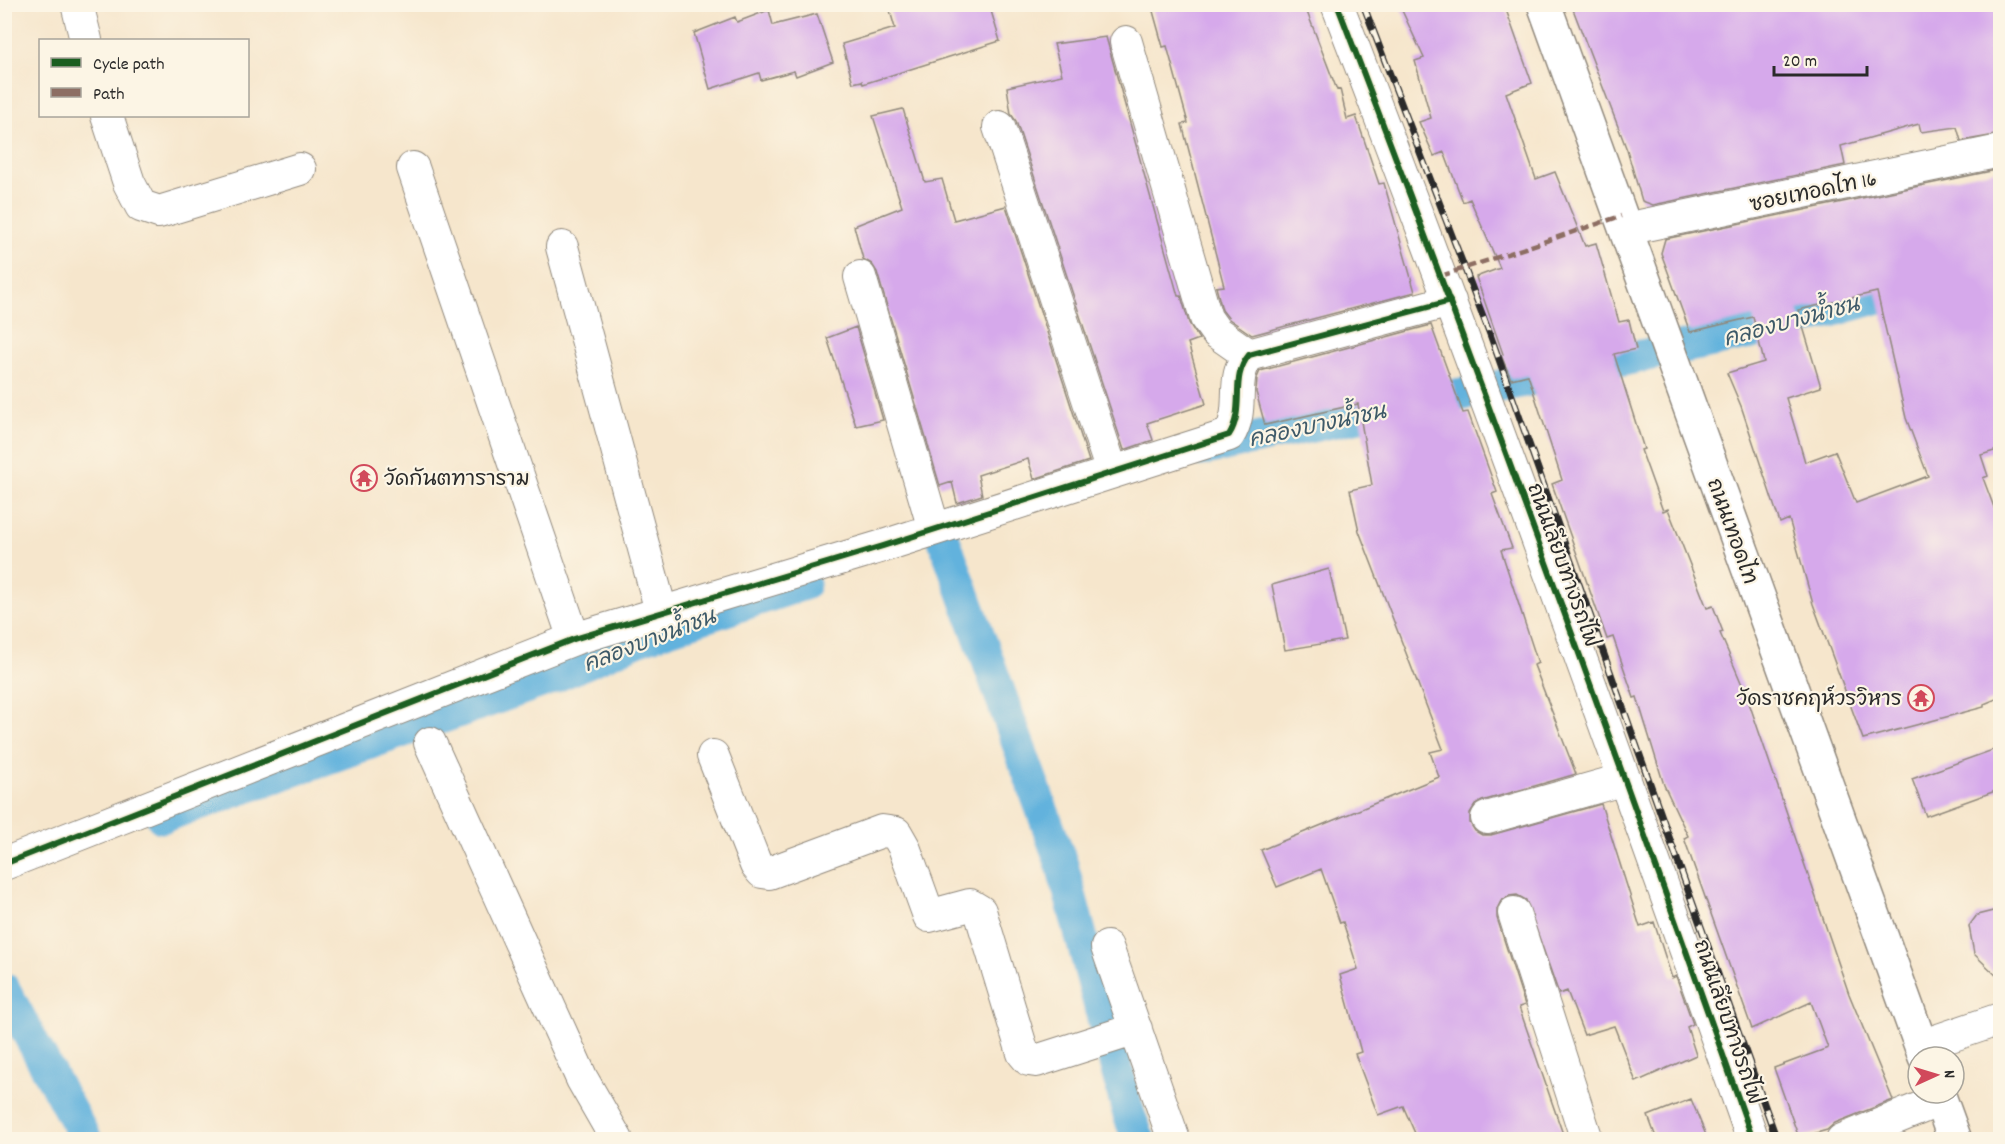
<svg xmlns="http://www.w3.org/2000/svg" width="2005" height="1144" font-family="Dekko,'Playpen Sans Thai',sans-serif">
<rect width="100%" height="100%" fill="#fcf5e5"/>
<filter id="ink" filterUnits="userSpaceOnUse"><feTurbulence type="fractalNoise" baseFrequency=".0167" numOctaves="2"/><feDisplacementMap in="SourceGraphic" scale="12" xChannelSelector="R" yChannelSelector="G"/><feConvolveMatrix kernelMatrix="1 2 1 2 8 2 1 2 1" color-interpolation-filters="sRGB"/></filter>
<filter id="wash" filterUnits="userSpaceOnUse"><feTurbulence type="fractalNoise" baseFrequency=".008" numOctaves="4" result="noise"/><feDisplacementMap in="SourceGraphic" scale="24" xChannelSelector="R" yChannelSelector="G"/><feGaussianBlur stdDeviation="1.35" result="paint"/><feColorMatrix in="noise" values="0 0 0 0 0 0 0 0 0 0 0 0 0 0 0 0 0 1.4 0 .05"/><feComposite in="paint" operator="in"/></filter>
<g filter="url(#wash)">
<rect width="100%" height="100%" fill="#f6e6cc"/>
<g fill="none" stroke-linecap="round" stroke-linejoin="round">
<path stroke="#62b2dd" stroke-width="33" d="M 1200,450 L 1773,328 L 1921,285
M 943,537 L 1062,865 L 1129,1115 L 1139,1140
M 162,817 L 547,680 L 644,637 L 804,584
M 4,989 L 86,1140"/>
</g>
<g id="blocks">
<path fill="#d6a9eb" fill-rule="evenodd" d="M 888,4 L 989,4 L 1000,41 L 863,84 L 862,81 L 853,83 L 842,44 L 895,28 Z
M 1151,4 L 1304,4 L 1337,90 L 1340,89 L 1347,119 L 1356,116 L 1379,184 L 1384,183 L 1415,292 L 1252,335 L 1229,319 L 1222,310 L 1216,287 L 1224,286 L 1182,124 L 1188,123 L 1167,46 L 1163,47 Z
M 1399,4 L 1504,4 L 1532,83 L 1506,93 L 1536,179 L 1555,172 L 1585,246 L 1596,243 L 1619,322 L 1629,320 L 1636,349 L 1614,354 L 1644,449 L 1641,450 L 1663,511 L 1668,509 L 1707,608 L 1713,606 L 1723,632 L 1720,633 L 1746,694 L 1849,994 L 1893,1100 L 1835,1123 L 1827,1130 L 1799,1138 L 1774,1068 L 1828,1048 L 1811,1002 L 1752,1029 L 1684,838 L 1688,836 L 1664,785 L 1637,697 L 1634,698 L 1613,637 L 1607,639 L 1552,484 L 1562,480 L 1528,375 L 1511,379 L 1501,355 L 1503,354 L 1476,277 L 1500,268 L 1470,199 L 1463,202 L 1444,152 L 1434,156 L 1419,122 L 1431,118 L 1415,61 L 1424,58 Z
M 1571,4 L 2001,4 L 2001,134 L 1961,141 L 1957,127 L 1921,132 L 1919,124 L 1841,146 L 1845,165 L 1653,205 L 1642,201 L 1627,150 Z
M 769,10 L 773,25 L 817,14 L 833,62 L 796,76 L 794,71 L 761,80 L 759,73 L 710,89 L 694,33 L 735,17 L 737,22 Z
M 1106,37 L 1178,296 L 1181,296 L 1189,323 L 1199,339 L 1188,343 L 1206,404 L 1147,423 L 1153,440 L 1124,450 L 1016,121 L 1011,114 L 1007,87 L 1062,75 L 1054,44 Z
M 903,109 L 925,182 L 942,179 L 954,220 L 1006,206 L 1089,461 L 1034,479 L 1028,459 L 978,475 L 982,495 L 957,503 L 952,482 L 940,486 L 877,272 L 872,264 L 863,259 L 854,226 L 902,207 L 873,116 Z
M 2001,169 L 2001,449 L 1981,455 L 1988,476 L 1983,478 L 2001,526 L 2001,697 L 1984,704 L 1984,707 L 1863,739 L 1813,604 L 1789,519 L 1780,523 L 1741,406 L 1727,373 L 1764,362 L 1753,317 L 1690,332 L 1661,253 L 1665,239 ZM 1877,292 L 1906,418 L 1928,476 L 1856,503 L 1835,451 L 1805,462 L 1786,398 L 1821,387 L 1798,310 Z
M 1431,325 L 1463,413 L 1468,412 L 1497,492 L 1492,494 L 1512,548 L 1501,550 L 1538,663 L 1534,665 L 1576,774 L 1482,801 L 1475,805 L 1470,813 L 1470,823 L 1475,831 L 1482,835 L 1491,835 L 1601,804 L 1640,927 L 1654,922 L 1672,978 L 1676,976 L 1693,1024 L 1687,1027 L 1696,1055 L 1636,1082 L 1614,1026 L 1584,1035 L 1567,991 L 1559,994 L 1526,900 L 1517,895 L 1509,896 L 1501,901 L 1497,909 L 1497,918 L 1525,1005 L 1519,1007 L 1565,1140 L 1418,1140 L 1403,1106 L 1378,1115 L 1355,1054 L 1361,1052 L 1340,975 L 1358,969 L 1343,922 L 1340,923 L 1321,869 L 1277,887 L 1261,850 L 1439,777 L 1430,752 L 1443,749 L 1359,531 L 1350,490 L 1372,485 L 1358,404 L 1265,425 L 1256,392 L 1257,378 L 1260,371 Z
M 856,327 L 883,420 L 856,426 L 827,338 Z
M 1329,569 L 1345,640 L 1285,650 L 1272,585 Z
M 2001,747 L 2001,789 L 1926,816 L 1912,779 Z
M 2001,909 L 2001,980 L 1974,954 L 1969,926 L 1977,915 Z
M 1691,1099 L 1708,1140 L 1657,1140 L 1648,1116 Z"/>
</g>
</g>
<g filter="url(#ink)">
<use href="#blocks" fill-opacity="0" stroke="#90887c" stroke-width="1.5"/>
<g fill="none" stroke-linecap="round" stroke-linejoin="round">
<defs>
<path id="minor" d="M 77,4 L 86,40
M 1337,4 C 1482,381 1619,760 1753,1140
M 1126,42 L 1206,318 L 1216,332 L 1249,355
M 107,116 L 129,183 L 141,206 L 159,212 L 300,169
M 999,127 L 1112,472
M 413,168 L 574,639
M 1626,229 L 2000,151
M 562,247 L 661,611
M 860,277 L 934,529
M 430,743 L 582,1079 L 617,1140
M 713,756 L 756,865 L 762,872 L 769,873 L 882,831 L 896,833 L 904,847 L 929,916 L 970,905 L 980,911 L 1023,1053 L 1029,1060 L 1036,1061 L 1136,1029
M 1487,818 L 1625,779
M 4,864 L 574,639 L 883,546 L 1229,435 C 1246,408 1229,379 1249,355 L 1450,301
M 1514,913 L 1587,1140
M 1107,947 L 1174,1140
M 1921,1046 L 2000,1019
M 1842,1140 L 1940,1100"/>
<path id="secondary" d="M 1544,4 L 1925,1057
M 1938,1093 L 1955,1140"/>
</defs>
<use href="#minor" stroke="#90887c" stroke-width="34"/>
<use href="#secondary" stroke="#90887c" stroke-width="36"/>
<use href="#minor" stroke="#fff" stroke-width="32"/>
<use href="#secondary" stroke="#fff" stroke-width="33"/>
<defs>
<path id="rail" d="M 1363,4 L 1491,337 L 1777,1140"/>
</defs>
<use href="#rail" stroke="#2b2b2b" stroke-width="7"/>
<use href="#rail" stroke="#fcf5e5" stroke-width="4.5" stroke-dasharray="14" stroke-linecap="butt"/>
<path stroke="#8d6e63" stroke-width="4.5" stroke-dasharray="9 4.5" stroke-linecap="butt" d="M 1441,276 L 1621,216"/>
<defs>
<path id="cycleway" d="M 1337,4 C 1482,381 1619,760 1753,1140
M 4,864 L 574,639 L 883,546 L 1229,435 C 1246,408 1229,379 1249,355 L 1450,301"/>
</defs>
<use href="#cycleway" stroke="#fcf5e5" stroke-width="10"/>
<use href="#cycleway" stroke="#1b5e20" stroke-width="6"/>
</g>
</g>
<defs>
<symbol id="temple-ring" viewBox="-11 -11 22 22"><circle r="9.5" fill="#fcf5e5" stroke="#d1495b" stroke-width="1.5"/><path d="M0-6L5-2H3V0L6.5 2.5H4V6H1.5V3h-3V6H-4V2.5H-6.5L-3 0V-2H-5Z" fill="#d1495b"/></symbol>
</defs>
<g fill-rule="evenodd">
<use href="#temple-ring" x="349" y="463" width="30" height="30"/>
<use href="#temple-ring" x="1906" y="683" width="30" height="30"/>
</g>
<g text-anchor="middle" stroke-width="4.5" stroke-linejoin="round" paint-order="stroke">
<g font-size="21" fill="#2b2b2b" stroke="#fcf5e5">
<text transform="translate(1813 191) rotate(-12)" y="7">ซอยเทอดไท 16</text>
<text transform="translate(1733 531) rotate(70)" y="7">ถนนเทอดไท</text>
<text transform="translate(1564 565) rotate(70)" y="7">ถนนเลียบทางรถไฟ</text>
<text transform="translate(1729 1022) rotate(71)" y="7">ถนนเลียบทางรถไฟ</text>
</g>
<g font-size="21" fill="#2b2b2b" stroke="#fcf5e5" text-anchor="start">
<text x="384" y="485">วัดกันตทาราราม</text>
<text x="1902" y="705" text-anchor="end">วัดราชคฤห์วรวิหาร</text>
</g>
<g font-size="22" font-style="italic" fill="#3e5a69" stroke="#fcf5e5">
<text transform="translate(1791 320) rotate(-15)" y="8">คลองบางน้ำชน</text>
<text transform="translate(1317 424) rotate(-12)" y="8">คลองบางน้ำชน</text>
<text transform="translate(649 639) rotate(-21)" y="8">คลองบางน้ำชน</text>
</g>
</g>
<rect width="2005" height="1144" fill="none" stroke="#fcf5e5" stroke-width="24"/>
<rect x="39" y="39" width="210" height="78" fill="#fcf5e5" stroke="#a8a49b" stroke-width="1.5"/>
<rect x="51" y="58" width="30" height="9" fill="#1b5e20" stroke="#a8a49b" stroke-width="1.5"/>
<text x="93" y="69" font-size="18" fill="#2b2b2b">Cycle path</text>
<rect x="51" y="88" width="30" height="9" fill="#8d6e63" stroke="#a8a49b" stroke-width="1.5"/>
<text x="93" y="99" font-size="18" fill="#2b2b2b">Path</text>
<g transform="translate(1936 1075) rotate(86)"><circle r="28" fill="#fcf5e5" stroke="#a8a49b" stroke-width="1.5"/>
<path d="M0-4.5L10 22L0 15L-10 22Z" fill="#d1495b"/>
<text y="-9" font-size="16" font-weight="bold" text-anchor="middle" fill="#2b2b2b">N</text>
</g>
<path d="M1774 66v9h93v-9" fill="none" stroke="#2b2b2b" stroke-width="3"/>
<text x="1783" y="66" font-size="18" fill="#2b2b2b" stroke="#fcf5e5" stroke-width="4.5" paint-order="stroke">20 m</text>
</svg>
